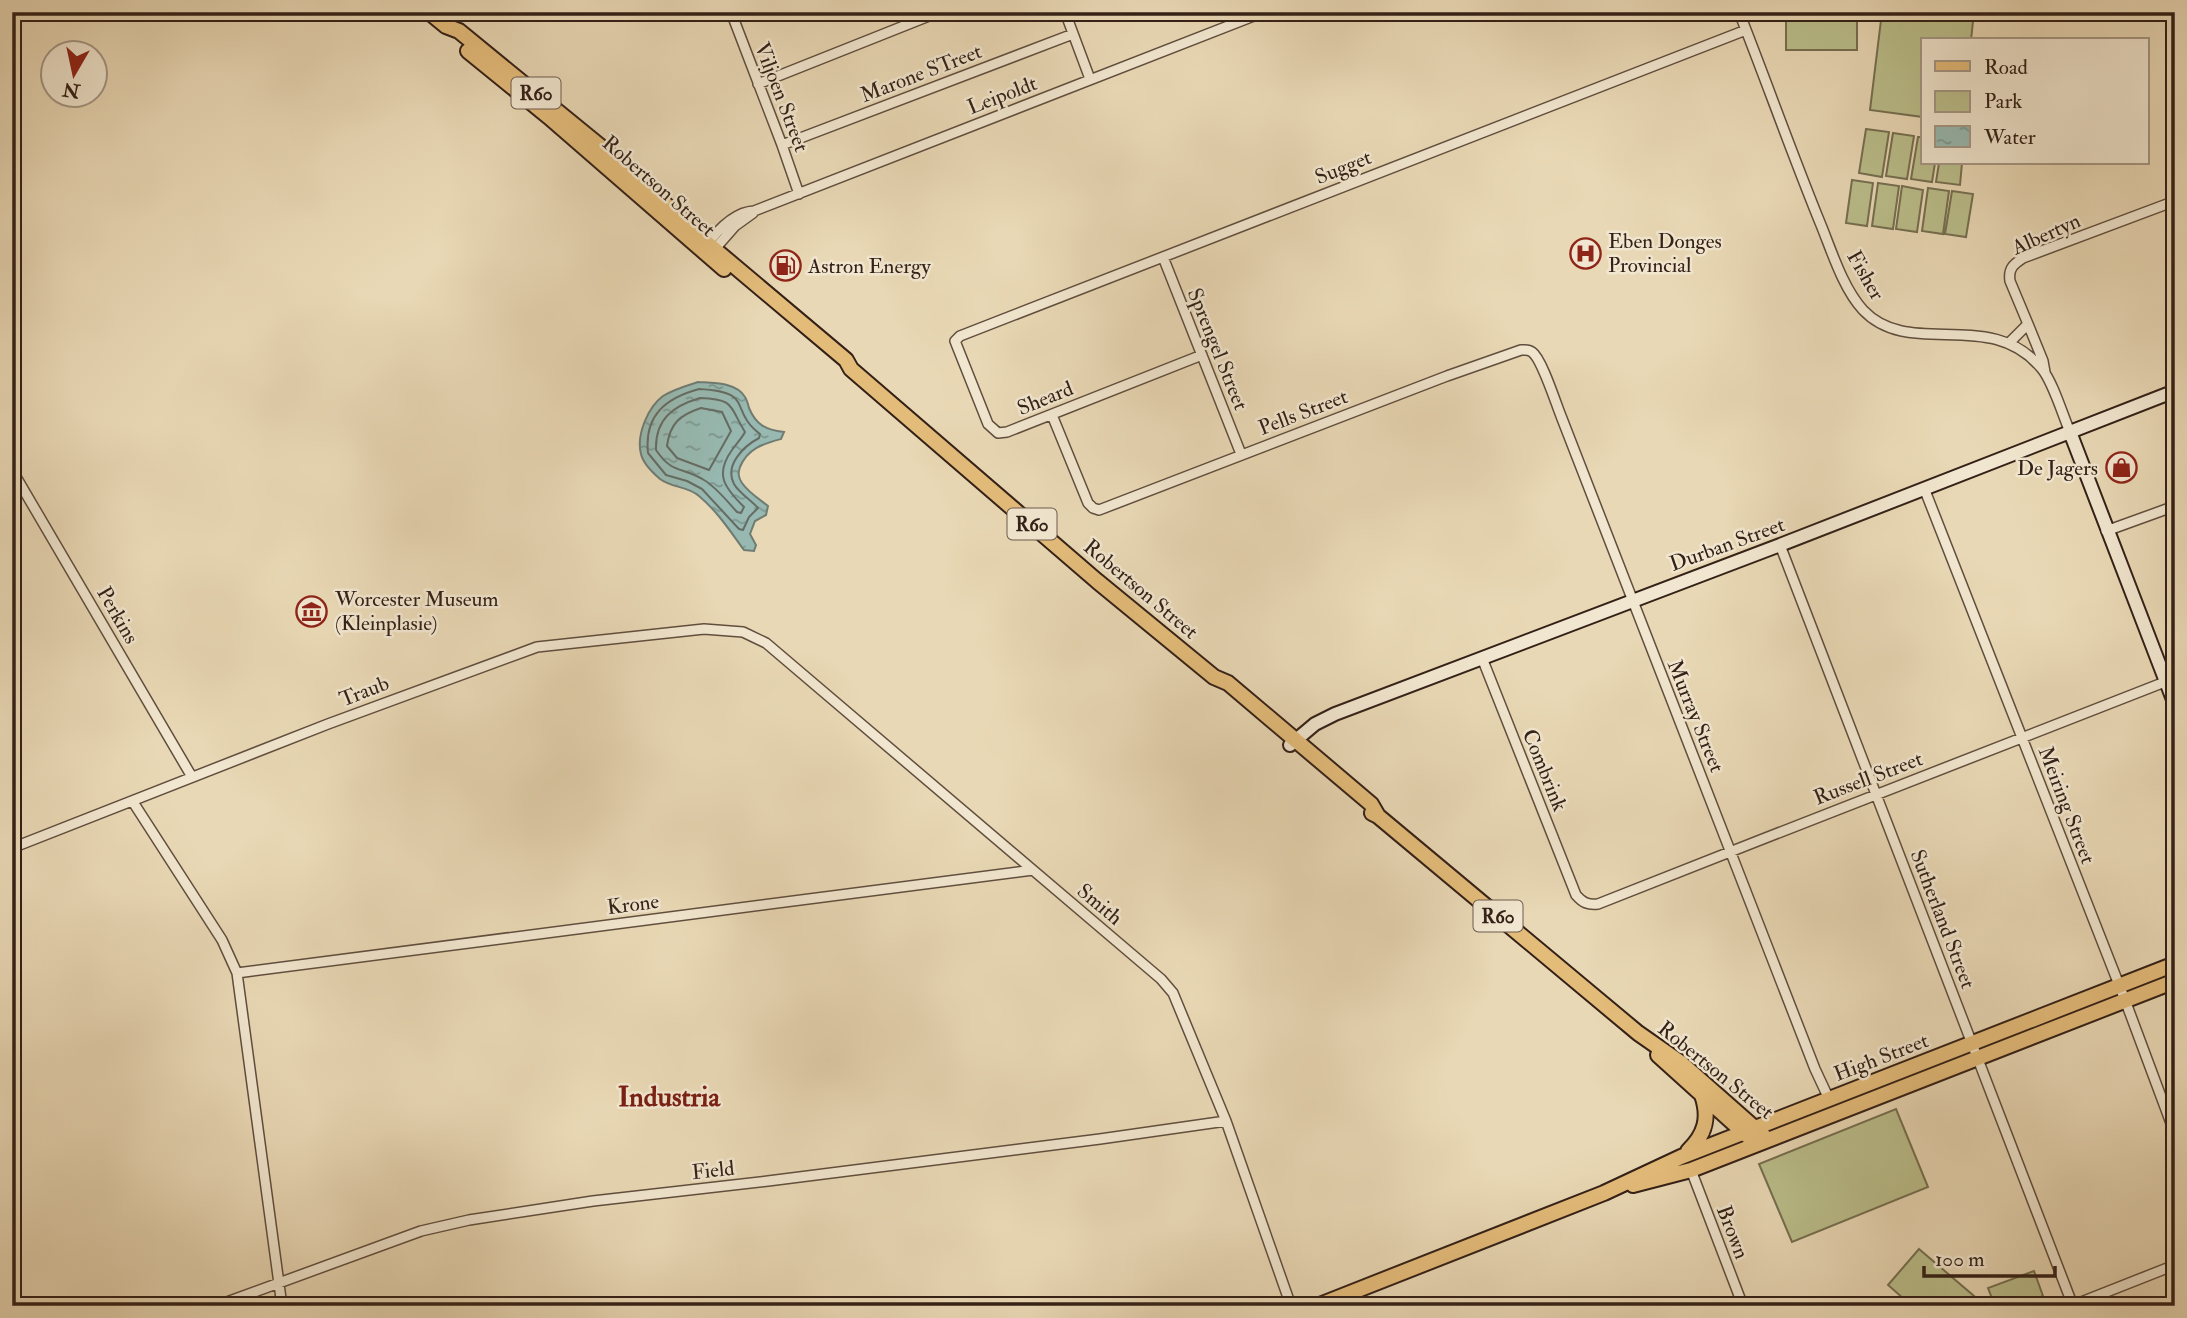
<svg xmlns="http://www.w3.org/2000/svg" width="2187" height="1318" font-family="'IM FELL Double Pica',serif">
<defs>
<pattern id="water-ripples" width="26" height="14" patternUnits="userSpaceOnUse" patternTransform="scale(1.75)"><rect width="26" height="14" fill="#97b9b1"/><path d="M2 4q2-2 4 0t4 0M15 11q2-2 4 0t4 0" fill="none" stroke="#7c968f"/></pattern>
</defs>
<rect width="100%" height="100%" fill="#e9d8b5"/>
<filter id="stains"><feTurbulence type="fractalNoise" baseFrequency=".00286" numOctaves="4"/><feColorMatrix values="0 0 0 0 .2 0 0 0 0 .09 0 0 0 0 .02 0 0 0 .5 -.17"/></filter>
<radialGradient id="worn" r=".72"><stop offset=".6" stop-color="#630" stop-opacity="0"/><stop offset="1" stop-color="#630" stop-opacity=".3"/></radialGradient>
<path fill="#babe8b" stroke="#766f51" stroke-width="2" d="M 1786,12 L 1857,12 L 1857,50 L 1786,50 Z
M 1882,12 L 1974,12 L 1971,40 L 1923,40 L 1923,117 L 1870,110 Z
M 1866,129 L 1889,132 L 1882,177 L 1859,173 Z
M 1893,133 L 1914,136 L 1907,179 L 1886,176 Z
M 1918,137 L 1923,137 L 1923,163 L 1935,163 L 1932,182 L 1911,179 Z
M 1939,163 L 1962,163 L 1960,185 L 1936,182 Z
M 1852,180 L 1873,183 L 1867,226 L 1846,223 Z
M 1878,183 L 1899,186 L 1893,229 L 1872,226 Z
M 1902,186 L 1923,190 L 1917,232 L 1896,229 Z
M 1928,188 L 1949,191 L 1943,234 L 1922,231 Z
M 1952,191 L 1973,194 L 1966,237 L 1945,234 Z
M 1896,1109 L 1928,1187 L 1792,1242 L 1759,1164 Z
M 1919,1249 L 1974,1296 L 1966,1306 L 1912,1306 L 1888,1285 Z
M 2034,1271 L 2043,1296 L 2017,1306 L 1995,1306 L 1988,1288 Z"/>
<path fill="url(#water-ripples)" stroke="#6f7c73" stroke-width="2" d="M 698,382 C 713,383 736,382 745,397 C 747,400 748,404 749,408 C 756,425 766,430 784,432 L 781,439 C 763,444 748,448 740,467 C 738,473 738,477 742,483 C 748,492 759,499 768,506 L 766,515 L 755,521 L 750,534 L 756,545 L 754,551 L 744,550 C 730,531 718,512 699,496 C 688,486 672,488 660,479 C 653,473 643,463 641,454 C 636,435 648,407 663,396 C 674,389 686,386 698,382 Z"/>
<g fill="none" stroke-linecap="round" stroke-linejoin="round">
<path stroke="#656c64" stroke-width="2" d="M 699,389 C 756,392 728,410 760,434 L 759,438 C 744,446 724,465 734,484 C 739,493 751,500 758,508 L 749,517 L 743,530 L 739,529 L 702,489 L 687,481 L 666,475 L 648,453 C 644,415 666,398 699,389 Z
M 700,398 C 735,399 729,406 745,432 C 742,438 736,444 732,450 C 714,475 725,488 744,507 L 741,513 L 737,512 C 727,501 716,487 704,480 C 682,466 673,475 656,450 C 655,419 673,406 700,398 Z
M 701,408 L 722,412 L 731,431 L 709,470 L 677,458 L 667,446 C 670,423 680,415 701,408 Z"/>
<defs>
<path id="street" d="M 731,12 L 782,145 L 799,194
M 1065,12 L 1090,79
M 1739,12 C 1767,83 1792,154 1821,225 C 1832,252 1843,288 1863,310 C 1910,360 1991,306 2042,369 C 2053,382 2063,416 2070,432
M 758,84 L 939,12
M 782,145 L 1073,34
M 705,247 C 716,232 733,212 754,211 L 1264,12
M 713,251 L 735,226 L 753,213
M 1163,257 L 1241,454
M 2028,324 L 2043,361 L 2045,372
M 2009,343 L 2028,324 L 2010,281 C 2008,268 2014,264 2023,258 L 2175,201
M 1202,355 L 1007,432 L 998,433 L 988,424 L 955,341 L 960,336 L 1746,30
M 1052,415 L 1088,503 L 1093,508 L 1099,510 L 1447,376 L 1521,350 C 1526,350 1528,349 1532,352 C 1542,359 1556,404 1561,416 L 1815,1069 L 1829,1099
M 12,470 L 192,777
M 1924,488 L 2125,1000 L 2175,1134
M 2106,531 L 2175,506
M 1780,545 L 2073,1306
M 1482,658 L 1576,895 C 1583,903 1588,905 1598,904 C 1790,828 1982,753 2175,678
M 133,802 L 222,940 L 237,973 L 282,1306
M 12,848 L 328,724 L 537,647 L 704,629 L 743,632 L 766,643 L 1161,979 L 1173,993 L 1226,1121 L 1291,1306
M 237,973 L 1033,870
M 1691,1170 L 1743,1306
M 216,1306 L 421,1231 L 469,1220 L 593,1201 L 768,1181 L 1100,1139 L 1226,1121
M 2071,1306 L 2175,1265"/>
<path id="secondary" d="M 2070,432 L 2175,705
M 1290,745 L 1315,724 L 1335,714 L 1780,545 L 2175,391"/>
<path id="primary" d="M 429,12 L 446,26 L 459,31 L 623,165 L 707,243 L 846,360 L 851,369 L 1097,581 L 1214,677 L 1228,683 L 1371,804 L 1378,816
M 468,51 L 549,117 L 724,269
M 1372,813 L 1378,816 L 1638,1033 L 1681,1063 L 1767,1139
M 1658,1055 L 1750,1138
M 1688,1151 C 1705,1135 1710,1118 1702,1095
M 1633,1185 L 1691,1170 L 2175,981
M 1317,1306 L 1604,1193 L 1681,1157 L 2175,964"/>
</defs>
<use href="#street" stroke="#604e3e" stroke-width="12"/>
<use href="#secondary" stroke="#332017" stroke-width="16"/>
<use href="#primary" stroke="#332017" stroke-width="18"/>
<use href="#street" stroke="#f1e6cf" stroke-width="9"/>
<use href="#secondary" stroke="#f1e6cf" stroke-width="12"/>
<use href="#primary" stroke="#e4bc7a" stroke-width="14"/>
</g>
<defs>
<symbol id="hospital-ring" viewBox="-11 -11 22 22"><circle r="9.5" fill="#f1e6cf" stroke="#8f2418" stroke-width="1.5"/><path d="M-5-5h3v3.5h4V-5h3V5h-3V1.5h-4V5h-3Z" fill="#8f2418"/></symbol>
<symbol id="fuel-ring" viewBox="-11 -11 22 22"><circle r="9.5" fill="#f1e6cf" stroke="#8f2418" stroke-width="1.5"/><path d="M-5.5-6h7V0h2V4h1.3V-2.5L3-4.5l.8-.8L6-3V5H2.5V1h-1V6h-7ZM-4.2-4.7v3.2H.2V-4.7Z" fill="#8f2418"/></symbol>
<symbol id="shop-ring" viewBox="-11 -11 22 22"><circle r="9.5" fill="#f1e6cf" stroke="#8f2418" stroke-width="1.5"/><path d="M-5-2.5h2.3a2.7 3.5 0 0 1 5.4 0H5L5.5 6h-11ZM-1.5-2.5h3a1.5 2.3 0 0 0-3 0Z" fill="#8f2418"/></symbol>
<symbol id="museum-ring" viewBox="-11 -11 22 22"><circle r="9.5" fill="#f1e6cf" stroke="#8f2418" stroke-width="1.5"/><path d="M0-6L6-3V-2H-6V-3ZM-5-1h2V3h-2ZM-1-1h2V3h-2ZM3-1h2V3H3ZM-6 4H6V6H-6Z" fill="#8f2418"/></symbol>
</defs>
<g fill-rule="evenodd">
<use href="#hospital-ring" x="1568" y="236" width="35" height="35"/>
<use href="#fuel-ring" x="768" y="248" width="35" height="35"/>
<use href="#shop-ring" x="2104" y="450" width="35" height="35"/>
<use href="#museum-ring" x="294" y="594" width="35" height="35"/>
</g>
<g text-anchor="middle" stroke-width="5" stroke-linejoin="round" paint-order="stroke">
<g fill="#f1e6cf" stroke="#6c5b4e" stroke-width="2">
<rect x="511.5" y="77.5" width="49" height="31" rx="5"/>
<rect x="1007.5" y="508.5" width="49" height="31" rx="5"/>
<rect x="1473.5" y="900.5" width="49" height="31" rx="5"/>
</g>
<g font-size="19" font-weight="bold" fill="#332017">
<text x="536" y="100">R60</text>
<text x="1032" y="531">R60</text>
<text x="1498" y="923">R60</text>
</g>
<g font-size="21" fill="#332017" stroke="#f1e6cf">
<text transform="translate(921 73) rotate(-21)" y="7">Marone STreet</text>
<text transform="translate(1002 95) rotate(-21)" y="7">Leipoldt</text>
<text transform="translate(782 97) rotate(69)" y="7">Viljoen Street</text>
<text transform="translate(1343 167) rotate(-22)" y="7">Sugget</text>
<text transform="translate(659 186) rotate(41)" y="7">Robertson Street</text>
<text transform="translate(2046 234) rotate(-24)" y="7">Albertyn</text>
<text transform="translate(1866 275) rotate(60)" y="7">Fisher</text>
<text transform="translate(1218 349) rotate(68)" y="7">Sprengel Street</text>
<text transform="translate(1045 398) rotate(-22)" y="7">Sheard</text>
<text transform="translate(1303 412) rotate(-21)" y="7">Pells Street</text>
<text transform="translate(1727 544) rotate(-20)" y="7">Durban Street</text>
<text transform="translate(1141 589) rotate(40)" y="7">Robertson Street</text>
<text transform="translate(118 615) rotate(60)" y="7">Perkins</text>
<text transform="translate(364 691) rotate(-21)" y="7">Traub</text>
<text transform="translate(1696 716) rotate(68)" y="7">Murray Street</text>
<text transform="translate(1545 770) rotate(68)" y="7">Combrink</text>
<text transform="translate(1868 778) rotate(-21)" y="7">Russell Street</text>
<text transform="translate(2067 805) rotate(69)" y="7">Meiring Street</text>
<text transform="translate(633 904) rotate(-7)" y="7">Krone</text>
<text transform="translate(1100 904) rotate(40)" y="7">Smith</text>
<text transform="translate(1943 919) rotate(69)" y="7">Sutherland Street</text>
<text transform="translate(1881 1057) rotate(-21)" y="7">High Street</text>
<text transform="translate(1716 1070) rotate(39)" y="7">Robertson Street</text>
<text transform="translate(713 1170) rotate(-6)" y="7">Field</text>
<text transform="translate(1733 1232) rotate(69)" y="7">Brown</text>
</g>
<g font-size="21" fill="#332017" stroke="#f1e6cf" text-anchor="start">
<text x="1608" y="248">Eben Donges<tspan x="1608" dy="24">Provincial</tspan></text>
<text x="808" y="273">Astron Energy</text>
<text x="2098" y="475" text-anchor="end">De Jagers</text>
<text x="335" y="606">Worcester Museum<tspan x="335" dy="24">(Kleinplasie)</tspan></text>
</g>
<g font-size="28" font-weight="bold" fill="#7a1f14" stroke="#f1e6cf">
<text x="669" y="1106">Industria</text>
</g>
</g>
<rect width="2187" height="1318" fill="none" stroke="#e9d8b5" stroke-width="42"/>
<rect x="14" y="14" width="2159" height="1290" fill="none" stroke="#332017" stroke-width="3.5"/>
<rect x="21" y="21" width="2145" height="1276" fill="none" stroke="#332017" stroke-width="2"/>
<rect x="1921" y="38" width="228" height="126" fill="#f1e6cf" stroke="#a59785" stroke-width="2"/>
<rect x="1935" y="61" width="35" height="10" fill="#e4bc7a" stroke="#a59785" stroke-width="2"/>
<text x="1984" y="74" font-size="21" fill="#332017">Road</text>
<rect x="1935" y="91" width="35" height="21" fill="#babe8b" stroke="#a59785" stroke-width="2"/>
<text x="1984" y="108" font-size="21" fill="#332017">Park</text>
<rect x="1935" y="126" width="35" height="21" fill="url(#water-ripples)" stroke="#a59785" stroke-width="2"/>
<text x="1984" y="144" font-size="21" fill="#332017">Water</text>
<g transform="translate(74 74) rotate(189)"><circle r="33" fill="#f1e6cf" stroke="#a59785" stroke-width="2"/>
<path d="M0-5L12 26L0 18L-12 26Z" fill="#8f2418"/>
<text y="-10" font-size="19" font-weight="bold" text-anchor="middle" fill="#332017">N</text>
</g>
<path d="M1924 1266v10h131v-10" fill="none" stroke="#332017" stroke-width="3.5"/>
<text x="1935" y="1266" font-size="21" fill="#332017" stroke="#f1e6cf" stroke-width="5" paint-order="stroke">100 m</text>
<rect width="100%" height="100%" filter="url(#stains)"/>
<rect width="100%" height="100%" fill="url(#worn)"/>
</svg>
